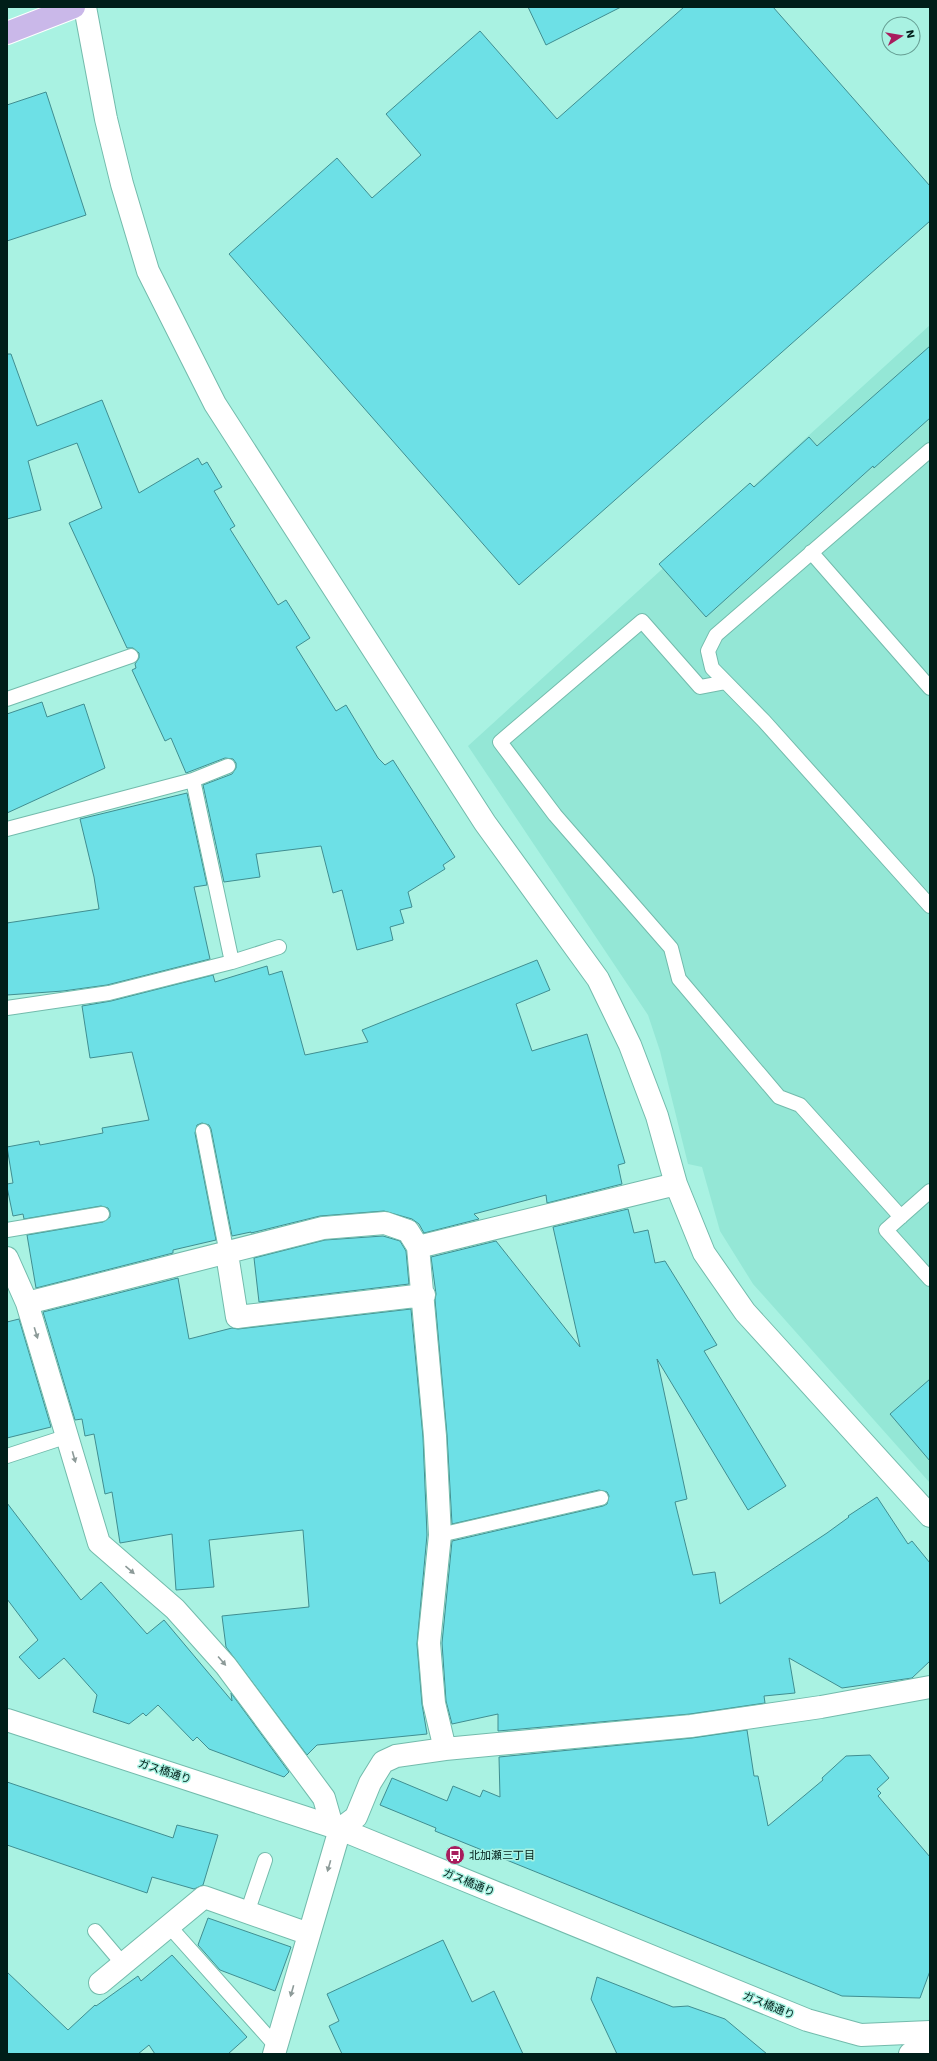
<svg xmlns="http://www.w3.org/2000/svg" width="937" height="2061" font-family="'Work Sans','Noto Sans JP',sans-serif">
<rect width="100%" height="100%" fill="#a9f2e2"/>
<path fill="#94e7d6" d="M 930,325 L 930,1483 L 753,1284 L 720,1231 L 702,1167 L 688,1164 L 660,1051 L 648,1015 L 468,746 Z"/>
<path fill="#6de0e6" stroke="#408e91" d="M 528,7 L 621,7 L 546,45 Z
M 684,7 L 773,7 L 930,186 L 930,221 L 519,585 L 229,254 L 337,158 L 372,198 L 421,155 L 386,114 L 480,31 L 557,119 Z
M 46,92 L 86,215 L 7,241 L 7,105 Z
M 930,346 L 930,418 L 874,468 L 873,466 L 706,617 L 659,564 L 750,483 L 754,487 L 809,437 L 817,446 Z
M 7,354 L 11,354 L 37,426 L 102,400 L 139,493 L 198,458 L 202,465 L 207,462 L 222,487 L 214,491 L 235,526 L 230,529 L 278,605 L 286,600 L 310,638 L 296,647 L 336,711 L 346,705 L 378,758 L 385,765 L 393,760 L 455,857 L 443,865 L 445,869 L 408,892 L 412,907 L 400,910 L 404,923 L 390,927 L 393,940 L 357,950 L 342,890 L 333,893 L 321,846 L 256,854 L 260,877 L 224,882 L 203,785 L 232,774 L 236,768 L 236,763 L 233,759 L 225,758 L 186,773 L 171,738 L 165,741 L 132,670 L 136,668 L 135,664 L 139,658 L 139,653 L 133,648 L 127,648 L 69,523 L 102,508 L 77,443 L 28,461 L 41,510 L 7,519 Z
M 42,702 L 47,717 L 84,704 L 105,768 L 7,813 L 7,714 Z
M 187,793 L 207,885 L 194,887 L 210,959 L 107,985 L 63,991 L 7,995 L 7,923 L 99,909 L 94,877 L 80,819 Z
M 537,960 L 550,990 L 516,1004 L 532,1051 L 587,1034 L 625,1163 L 618,1165 L 622,1184 L 547,1203 L 546,1195 L 474,1214 L 479,1219 L 424,1233 L 419,1224 L 412,1219 L 384,1211 L 320,1216 L 251,1233 L 251,1232 L 232,1236 L 211,1129 L 209,1125 L 202,1123 L 197,1125 L 195,1133 L 216,1240 L 173,1250 L 173,1253 L 36,1288 L 27,1235 L 103,1222 L 110,1217 L 110,1212 L 108,1208 L 101,1206 L 24,1219 L 23,1214 L 13,1216 L 7,1187 L 7,1184 L 13,1183 L 7,1147 L 39,1141 L 40,1145 L 103,1133 L 102,1128 L 149,1120 L 132,1052 L 90,1058 L 82,1006 L 111,1001 L 213,975 L 215,982 L 267,966 L 269,975 L 282,971 L 305,1055 L 368,1042 L 362,1030 Z
M 628,1209 L 634,1233 L 648,1230 L 655,1263 L 665,1261 L 717,1345 L 704,1351 L 786,1486 L 748,1510 L 657,1359 L 687,1499 L 675,1502 L 693,1575 L 715,1572 L 720,1604 L 827,1533 L 849,1517 L 848,1516 L 877,1497 L 908,1544 L 912,1541 L 930,1563 L 930,1661 L 912,1678 L 842,1688 L 789,1658 L 795,1693 L 764,1696 L 765,1703 L 690,1714 L 498,1731 L 498,1714 L 452,1724 L 446,1701 L 442,1643 L 452,1541 L 603,1506 L 607,1504 L 609,1496 L 607,1492 L 599,1490 L 452,1524 L 447,1435 L 435,1300 L 436,1294 L 431,1257 L 496,1241 L 580,1347 L 553,1227 Z
M 383,1236 L 400,1241 L 406,1251 L 409,1284 L 259,1302 L 254,1258 L 325,1240 Z
M 178,1278 L 189,1339 L 232,1328 L 238,1329 L 411,1309 L 423,1437 L 427,1535 L 417,1644 L 422,1704 L 427,1734 L 317,1745 L 307,1755 L 226,1647 L 222,1616 L 309,1607 L 303,1530 L 209,1540 L 214,1587 L 176,1590 L 172,1534 L 120,1543 L 112,1492 L 105,1494 L 94,1434 L 85,1436 L 82,1419 L 75,1420 L 43,1312 Z
M 19,1319 L 51,1427 L 7,1438 L 7,1322 Z
M 930,1379 L 930,1461 L 890,1414 Z
M 7,1503 L 81,1600 L 101,1582 L 147,1634 L 164,1620 L 232,1701 L 231,1693 L 289,1772 L 284,1777 L 209,1749 L 197,1737 L 193,1741 L 158,1705 L 146,1716 L 143,1713 L 129,1724 L 93,1712 L 97,1695 L 64,1658 L 39,1679 L 19,1657 L 38,1640 L 7,1599 Z
M 747,1730 L 754,1776 L 758,1776 L 768,1826 L 823,1780 L 822,1778 L 846,1756 L 870,1755 L 889,1778 L 877,1789 L 881,1793 L 878,1796 L 930,1857 L 930,1971 L 920,1998 L 842,1996 L 435,1831 L 436,1828 L 380,1805 L 392,1778 L 447,1801 L 453,1786 L 480,1797 L 483,1790 L 500,1797 L 499,1757 L 692,1738 Z
M 7,1782 L 173,1838 L 177,1825 L 218,1835 L 203,1885 L 194,1889 L 152,1877 L 147,1893 L 7,1845 Z
M 208,1918 L 291,1947 L 275,1991 L 220,1970 L 198,1945 Z
M 443,1940 L 472,2002 L 494,1991 L 523,2054 L 342,2054 L 329,2026 L 339,2021 L 327,1994 Z
M 172,1955 L 247,2037 L 228,2054 L 155,2054 L 149,2045 L 138,2054 L 7,2054 L 7,1972 L 68,2030 L 95,2005 L 96,2006 L 138,1976 L 141,1981 Z
M 597,1977 L 673,2007 L 688,2006 L 725,2019 L 767,2054 L 617,2054 L 591,1999 Z"/>
<g fill="none" stroke-linecap="round" stroke-linejoin="round">
<defs>
<path id="lane" d="M 930,450 L 716,635 L 708,651 L 712,668 L 764,721 L 930,906
M 811,552 L 930,688
M 726,682 L 700,687 L 642,621 L 500,742 L 555,815 L 671,948 L 679,979 L 779,1097 L 800,1105 L 901,1217
M 7,699 L 131,656
M 193,780 L 228,766
M 7,829 L 193,780 L 232,962 L 109,993 L 7,1008
M 232,962 L 279,947
M 203,1131 L 227,1254
M 930,1191 L 886,1230 L 930,1279
M 7,1230 L 102,1214
M 7,1456 L 68,1436
M 440,1535 L 601,1498
M 247,1913 L 265,1860
M 169,1926 L 276,2046
M 95,1931 L 123,1964"/>
<path id="street" d="M 85,7 L 106,119 L 122,184 L 148,271 L 215,404 L 485,823 L 598,979 L 630,1045 L 657,1116 L 676,1184 L 704,1253 L 745,1312 L 930,1516
M 418,1247 L 676,1184
M 227,1254 L 237,1317 L 424,1295
M 7,1258 L 27,1303 L 99,1543 L 175,1609 L 226,1666 L 324,1798 L 332,1826
M 27,1303 L 323,1228 L 385,1223 L 408,1231 L 418,1247 L 435,1436 L 440,1535 L 429,1643 L 434,1703 L 445,1749
M 100,1983 L 204,1897 L 309,1934
M 274,2054 L 340,1829 L 356,1817 L 370,1783 L 383,1762 L 396,1756 L 445,1749 L 691,1726 L 821,1707 L 930,1687"/>
<path id="secondary" d="M 7,1720 L 340,1829 L 807,2020 L 861,2035 L 930,2032
M 910,2054 L 930,2045"/>
<path id="primary" d="M 7,33 L 74,7"/>
</defs>
<use href="#lane" stroke="#73bbac" stroke-width="16"/>
<use href="#street" stroke="#73bbac" stroke-width="24"/>
<use href="#secondary" stroke="#73bbac" stroke-width="24"/>
<use href="#primary" stroke="#fff" stroke-width="24"/>
<use href="#lane" stroke="#fff" stroke-width="14"/>
<use href="#street" stroke="#fff" stroke-width="22"/>
<use href="#secondary" stroke="#fff" stroke-width="22"/>
<use href="#primary" stroke="#cab8e9" stroke-width="22"/>
</g>
<defs><path id="oneway-solid" d="M-6-.8H1V-3.2L6.5 0L1 3.2V.8H-6Z"/></defs>
<g fill="#8c9a98">
<use href="#oneway-solid" transform="translate(36 1333) rotate(73)"/>
<use href="#oneway-solid" transform="translate(74 1457) rotate(74)"/>
<use href="#oneway-solid" transform="translate(130 1570) rotate(41)"/>
<use href="#oneway-solid" transform="translate(222 1661) rotate(49)"/>
<use href="#oneway-solid" transform="translate(329 1866) rotate(106)"/>
<use href="#oneway-solid" transform="translate(292 1991) rotate(106)"/>
</g>
<defs>
<symbol id="bus-disc" viewBox="-11 -11 22 22"><circle r="9.5" fill="#a81c5d" stroke="#a9f2e2"/><path d="M-5-6H5V4H4V6H2V4H-2V6H-4V4H-5ZM-3.5-4V0h7V-4ZM-3.5 1.2v1.5H-2V1.2ZM2 1.2v1.5H3.5V1.2Z" fill="#fff"/></symbol>
</defs>
<g fill-rule="evenodd">
<use href="#bus-disc" x="444" y="1844" width="22" height="22"/>
</g>
<g text-anchor="middle" stroke-width="3" stroke-linejoin="round" paint-order="stroke">
<g font-size="11" fill="#001e19" stroke="#a9f2e2">
<text transform="translate(165 1771) rotate(18)" y="4">ガス橋通り</text>
<text transform="translate(469 1882) rotate(22)" y="4">ガス橋通り</text>
<text transform="translate(769 2005) rotate(22)" y="4">ガス橋通り</text>
</g>
<g font-size="11" fill="#001e19" stroke="#a9f2e2" text-anchor="start">
<text x="469" y="1859">北加瀬三丁目</text>
</g>
</g>
<rect width="937" height="2061" fill="none" stroke="#001e19" stroke-width="16"/>
<g transform="translate(901 36) rotate(78)"><circle r="19" fill="#a9f2e2" stroke="#659d92"/>
<path d="M0-3L7 15L0 10L-7 15Z" fill="#a81c5d"/>
<text y="-6" font-size="11" font-weight="bold" text-anchor="middle" fill="#001e19">N</text>
</g>
</svg>
